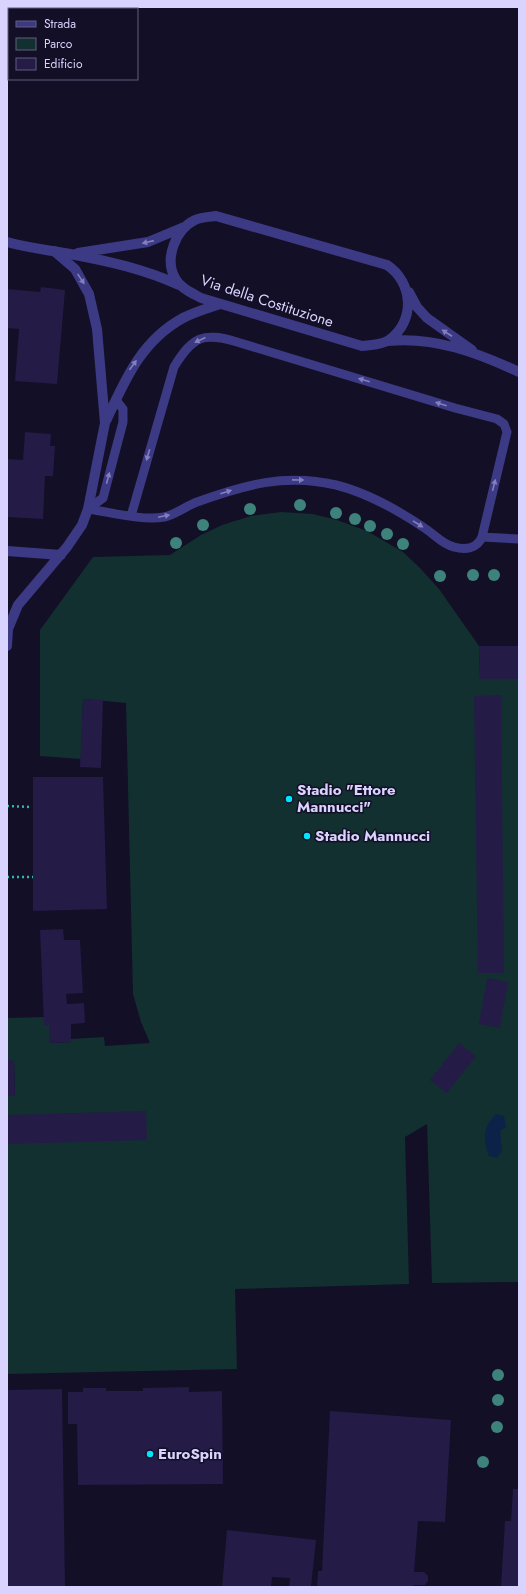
<svg xmlns="http://www.w3.org/2000/svg" width="526" height="1594" font-family="Jost,sans-serif">
<rect width="100%" height="100%" fill="#130f26"/>
<path fill="#12302f" d="M 281,512 L 313,514 L 337,520 L 367,531 L 403,552 L 420,568 L 439,589 L 479,646 L 480,679 L 519,679 L 519,1282 L 432,1283 L 427,1124 L 405,1137 L 409,1284 L 235,1289 L 237,1369 L 7,1374 L 7,1096 L 15,1096 L 14,1061 L 7,1060 L 7,1018 L 44,1017 L 44,1025 L 49,1025 L 50,1043 L 71,1042 L 71,1039 L 104,1037 L 105,1046 L 150,1043 L 141,1022 L 133,994 L 126,703 L 83,699 L 81,759 L 40,756 L 40,630 L 93,557 L 170,555 L 201,535 L 222,525 L 251,516 Z"/>
<path fill="#0c2248" d="M 496,1114 L 504,1116 L 506,1127 L 500,1131 L 502,1151 L 497,1158 L 489,1156 C 483,1137 482,1129 496,1114 Z"/>
<path fill="#241b47" d="M 41,287 L 65,290 L 57,384 L 15,381 L 19,329 L 7,328 L 7,289 L 40,292 Z
M 25,432 L 51,434 L 50,446 L 55,446 L 53,476 L 45,476 L 43,519 L 7,517 L 7,459 L 23,460 Z
M 479,646 L 519,646 L 519,679 L 480,679 Z
M 501,695 L 504,973 L 478,973 L 474,696 Z
M 83,699 L 103,700 L 101,768 L 80,767 Z
M 33,777 L 103,777 L 107,909 L 33,911 Z
M 63,929 L 64,940 L 80,940 L 83,993 L 66,994 L 67,1004 L 84,1003 L 85,1023 L 71,1024 L 71,1042 L 49,1043 L 49,1025 L 44,1025 L 40,930 Z
M 487,978 L 508,982 L 500,1028 L 479,1024 Z
M 459,1043 L 476,1056 L 447,1093 L 430,1080 Z
M 7,1060 L 14,1060 L 15,1096 L 7,1096 Z
M 146,1111 L 147,1140 L 7,1144 L 7,1115 Z
M 189,1387 L 189,1392 L 222,1391 L 223,1484 L 78,1485 L 77,1424 L 68,1424 L 68,1392 L 83,1392 L 83,1388 L 106,1388 L 106,1391 L 143,1391 L 143,1388 Z
M 62,1389 L 65,1587 L 7,1587 L 7,1390 Z
M 330,1411 L 451,1420 L 445,1522 L 418,1521 L 414,1572 L 424,1572 L 428,1576 L 428,1581 L 425,1585 L 414,1585 L 414,1587 L 317,1587 L 318,1571 L 322,1571 Z
M 513,1489 L 519,1489 L 519,1587 L 501,1587 L 505,1521 L 511,1521 Z
M 227,1530 L 316,1540 L 311,1587 L 289,1587 L 290,1578 L 272,1577 L 271,1587 L 222,1587 Z"/>
<g fill="none" stroke-linecap="round" stroke-linejoin="round">
<path stroke="#2fb8b0" stroke-width="2.5" stroke-dasharray="2 3" stroke-linecap="butt" d="M 7,806 L 32,807
M 7,877 L 33,877"/>
<path stroke="#3d3a85" stroke-width="9" d="M 88,509 C 110,512 142,521 164,517 C 175,515 186,506 197,502 C 244,485 285,473 336,485 C 368,493 396,509 423,527 C 433,533 443,545 454,547 C 465,550 477,549 482,537 L 507,432 L 504,424 L 497,419 L 455,408 L 237,342 C 203,332 193,336 174,367 L 131,516
M 88,509 L 103,498 L 123,422 L 123,409 L 116,400
M 482,537 L 519,539"/>
<path stroke="#3d3a85" stroke-width="10" d="M 106,421 C 125,380 141,341 183,318 C 194,312 208,308 220,304
M 7,551 L 61,555
M 7,646 L 8,629 L 18,605 L 67,547 L 82,525 L 88,509 L 105,423 L 97,329 L 89,294 L 75,269 L 54,251"/>
<path stroke="#3d3a85" stroke-width="10" d="M 216,216 L 387,265 C 413,282 416,321 389,340 C 382,345 371,345 362,346 L 201,298 C 192,293 180,288 175,278 C 164,258 176,229 195,220 C 202,217 209,217 216,216 Z
M 7,242 C 28,248 49,250 70,254 C 108,261 144,269 179,285
M 78,253 L 148,242 L 184,227
M 409,292 L 417,307 L 427,318 L 472,350
M 388,341 C 434,336 478,353 519,372"/>
</g>
<g fill="#3d827b">
<circle cx="300" cy="505" r="6"/>
<circle cx="250" cy="509" r="6"/>
<circle cx="336" cy="513" r="6"/>
<circle cx="355" cy="519" r="6"/>
<circle cx="203" cy="525" r="6"/>
<circle cx="370" cy="526" r="6"/>
<circle cx="387" cy="534" r="6"/>
<circle cx="176" cy="543" r="6"/>
<circle cx="403" cy="544" r="6"/>
<circle cx="473" cy="575" r="6"/>
<circle cx="494" cy="575" r="6"/>
<circle cx="440" cy="576" r="6"/>
<circle cx="498" cy="1375" r="6"/>
<circle cx="498" cy="1400" r="6"/>
<circle cx="497" cy="1427" r="6"/>
<circle cx="483" cy="1462" r="6"/>
</g>
<defs><path id="oneway-solid" d="M-6-.8H1V-3.2L6.5 0L1 3.2V.8H-6Z"/></defs>
<g fill="#837fbc">
<use href="#oneway-solid" transform="translate(148 242) rotate(167)"/>
<use href="#oneway-solid" transform="translate(81 279) rotate(56)"/>
<use href="#oneway-solid" transform="translate(447 333) rotate(-147)"/>
<use href="#oneway-solid" transform="translate(200 340) rotate(155)"/>
<use href="#oneway-solid" transform="translate(133 365) rotate(-54)"/>
<use href="#oneway-solid" transform="translate(364 380) rotate(-164)"/>
<use href="#oneway-solid" transform="translate(441 404) rotate(-162)"/>
<use href="#oneway-solid" transform="translate(148 455) rotate(106)"/>
<use href="#oneway-solid" transform="translate(108 478) rotate(-75)"/>
<use href="#oneway-solid" transform="translate(298 480) rotate(1)"/>
<use href="#oneway-solid" transform="translate(494 485) rotate(-76)"/>
<use href="#oneway-solid" transform="translate(226 492) rotate(-17)"/>
<use href="#oneway-solid" transform="translate(164 516) rotate(-12)"/>
<use href="#oneway-solid" transform="translate(418 524) rotate(32)"/>
</g>
<g fill="#00e5ff" stroke="#130f26" stroke-width="1.5">
<circle cx="289" cy="799" r="4"/>
<circle cx="307" cy="836" r="4"/>
<circle cx="150" cy="1454" r="4"/>
</g>
<g text-anchor="middle" stroke-width="3" stroke-linejoin="round" paint-order="stroke">
<g font-size="15" fill="#d9d4ff" stroke="#130f26">
<text transform="translate(267 301) rotate(18)" y="5">Via della Costituzione</text>
</g>
<g font-size="15" font-weight="bold" fill="#d9d4ff" stroke="#130f26" text-anchor="start">
<text x="297" y="795">Stadio "Ettore<tspan x="297" dy="17">Mannucci"</tspan></text>
<text x="315" y="841">Stadio Mannucci</text>
<text x="158" y="1459">EuroSpin</text>
</g>
</g>
<rect width="526" height="1594" fill="none" stroke="#d9d4ff" stroke-width="16"/>
<rect x="8" y="8" width="130" height="72" fill="#130f26" stroke="#625e7d"/>
<rect x="16" y="21" width="20" height="6" fill="#3d3a85" stroke="#625e7d"/>
<text x="44" y="28" font-size="12" fill="#d9d4ff">Strada</text>
<rect x="16" y="38" width="20" height="12" fill="#12302f" stroke="#625e7d"/>
<text x="44" y="48" font-size="12" fill="#d9d4ff">Parco</text>
<rect x="16" y="58" width="20" height="12" fill="#241b47" stroke="#625e7d"/>
<text x="44" y="68" font-size="12" fill="#d9d4ff">Edificio</text>
</svg>
